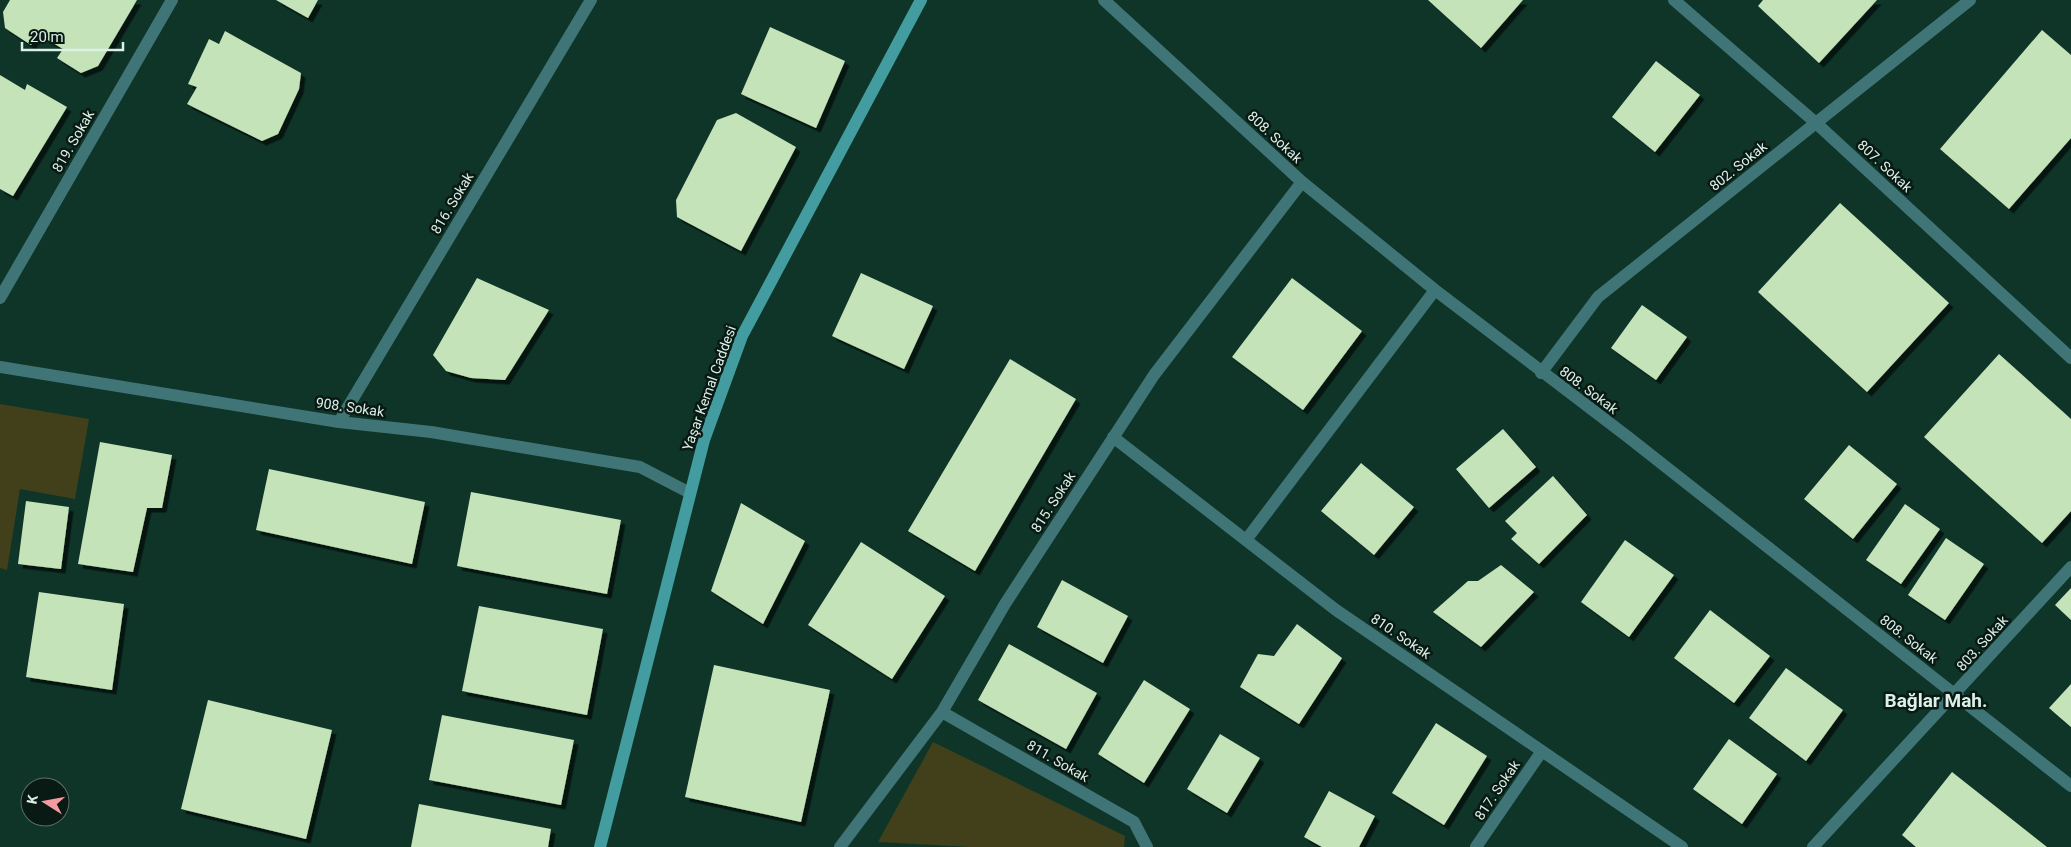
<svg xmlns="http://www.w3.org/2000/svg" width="2071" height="847" font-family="Roboto,sans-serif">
<defs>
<filter id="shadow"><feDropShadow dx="4.5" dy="4.5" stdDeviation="0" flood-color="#0009"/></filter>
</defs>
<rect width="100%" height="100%" fill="#0e3528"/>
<path fill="#41401a" d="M 0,404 L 89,419 L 75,499 L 20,489 L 7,570 L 0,568 Z
M 933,742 L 1125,836 L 1124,847 L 971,847 L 878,842 Z"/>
<path fill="#c4e3b9" filter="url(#shadow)" d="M 10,0 L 137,0 L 98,66 L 81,73 L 57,58 L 63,49 L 38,34 L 31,45 L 5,28 L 3,12 Z
M 276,0 L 318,0 L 308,18 Z
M 1428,0 L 1523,0 L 1481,48 Z
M 1763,0 L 1877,0 L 1819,63 L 1758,6 Z
M 770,27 L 845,61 L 816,128 L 741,94 Z
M 2042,30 L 2071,55 L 2071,138 L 2009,209 L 1940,149 Z
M 225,31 L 301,73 L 299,89 L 278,134 L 262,141 L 187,104 L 197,87 L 188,84 L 209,39 L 219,44 Z
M 1656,61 L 1700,95 L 1655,152 L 1612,117 Z
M 0,75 L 25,90 L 27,84 L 67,107 L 13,196 L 0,189 Z
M 736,113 L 796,147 L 741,251 L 677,217 L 676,200 L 717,120 Z
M 1840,203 L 1949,303 L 1867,392 L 1758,292 Z
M 861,273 L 933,306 L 904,369 L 832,336 Z
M 477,278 L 549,310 L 505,380 L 471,378 L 446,371 L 433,355 Z
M 1292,278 L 1362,331 L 1303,410 L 1232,357 Z
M 1642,305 L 1687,337 L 1656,380 L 1611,348 Z
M 1999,354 L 2071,419 L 2071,511 L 2042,543 L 1924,437 Z
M 1010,359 L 1076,399 L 975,571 L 908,531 Z
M 1503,429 L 1536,467 L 1489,508 L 1456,469 Z
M 100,442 L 172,455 L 162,508 L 147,508 L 133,572 L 78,564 Z
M 1849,445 L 1897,484 L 1853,539 L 1804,499 Z
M 1361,463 L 1414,507 L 1374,555 L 1321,511 Z
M 269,469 L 425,502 L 412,564 L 256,530 Z
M 1553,476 L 1587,515 L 1539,564 L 1511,539 L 1517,533 L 1505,521 Z
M 471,492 L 621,520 L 607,594 L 457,566 Z
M 26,501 L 69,507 L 61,569 L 18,564 Z
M 741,503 L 805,541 L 763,624 L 711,591 Z
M 1905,504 L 1940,529 L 1901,584 L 1866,560 Z
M 1946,538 L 1984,564 L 1945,620 L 1908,595 Z
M 1625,540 L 1674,575 L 1629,637 L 1581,602 Z
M 861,542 L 945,596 L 892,679 L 808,625 Z
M 1501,565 L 1534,592 L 1481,647 L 1433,612 L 1468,581 L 1478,581 Z
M 1062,580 L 1128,616 L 1103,663 L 1037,627 Z
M 2071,588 L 2071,620 L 2055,605 Z
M 39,592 L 124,604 L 112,690 L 26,677 Z
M 479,606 L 603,629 L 587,715 L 462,691 Z
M 1710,610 L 1770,656 L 1734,703 L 1674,658 Z
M 1297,624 L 1342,658 L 1299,724 L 1240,687 L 1258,654 L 1274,656 Z
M 1009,644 L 1097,693 L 1066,749 L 978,700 Z
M 714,665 L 830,690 L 801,822 L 685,797 Z
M 1786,668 L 1843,710 L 1806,761 L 1749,718 Z
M 1144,680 L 1190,709 L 1144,783 L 1098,754 Z
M 2071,684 L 2071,727 L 2049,708 Z
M 208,700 L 332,730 L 306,839 L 181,809 Z
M 442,715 L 574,740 L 561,805 L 429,780 Z
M 1436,723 L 1487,756 L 1444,825 L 1392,793 Z
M 1220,734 L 1260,758 L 1227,813 L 1187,789 Z
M 1729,739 L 1777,774 L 1742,824 L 1693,789 Z
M 1952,772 L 2047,847 L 1916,847 L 1902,835 Z
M 1329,791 L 1375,816 L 1359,847 L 1322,847 L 1304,837 Z
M 419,804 L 551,829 L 548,847 L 411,847 Z"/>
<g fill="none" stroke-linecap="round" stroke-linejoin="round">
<path stroke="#407577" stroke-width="12" d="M 1104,0 L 1302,182 L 1435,290 L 1628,437 L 2071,786
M 1674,0 L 1816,123 L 2071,358
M 0,298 L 172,0
M 0,367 L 339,422 L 431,432 L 640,467 L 690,493
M 1541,373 L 1598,297 L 1970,0
M 339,422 L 591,0
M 1113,437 L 1336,610 L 1682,847
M 1246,540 L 1435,290
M 942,712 L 1134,822 L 1147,847
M 840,847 L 942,712 L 1005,604 L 1154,375 L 1302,182
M 1476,847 L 1542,751
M 1813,847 L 2071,567"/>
<path stroke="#439da0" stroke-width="12" d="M 600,847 L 704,440 L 742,336 L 921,0"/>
</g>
<g text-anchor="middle" stroke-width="5" stroke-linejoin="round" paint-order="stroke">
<g font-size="14" fill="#dbf0e7" stroke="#091913">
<text transform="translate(1275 137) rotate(43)" y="5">808. Sokak</text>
<text transform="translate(73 141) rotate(-60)" y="5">819. Sokak</text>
<text transform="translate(1738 166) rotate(-39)" y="5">802. Sokak</text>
<text transform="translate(1885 166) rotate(43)" y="5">807. Sokak</text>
<text transform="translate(452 203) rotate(-59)" y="5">816. Sokak</text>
<text transform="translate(709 388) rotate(-70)" y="5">Yaşar Kemal Caddesi</text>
<text transform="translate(1589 390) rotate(37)" y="5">808. Sokak</text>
<text transform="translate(350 407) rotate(8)" y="5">908. Sokak</text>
<text transform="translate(1053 502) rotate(-57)" y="5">815. Sokak</text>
<text transform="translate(1401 636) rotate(34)" y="5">810. Sokak</text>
<text transform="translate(1909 639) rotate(38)" y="5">808. Sokak</text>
<text transform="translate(1982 643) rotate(-48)" y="5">803. Sokak</text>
<text transform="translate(1058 761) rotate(30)" y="5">811. Sokak</text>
<text transform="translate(1497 790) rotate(-56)" y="5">817. Sokak</text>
</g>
<g font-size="19" font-weight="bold" fill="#dbf0e7" stroke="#091913">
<text x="1936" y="707">Bağlar Mah.</text>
</g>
</g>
<g transform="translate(45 802) rotate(281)"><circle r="24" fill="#091913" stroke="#5d6f68"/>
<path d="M0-4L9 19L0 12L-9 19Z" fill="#f49aa1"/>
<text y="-8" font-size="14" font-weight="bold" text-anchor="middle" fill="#dbf0e7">K</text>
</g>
<path d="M22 42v8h101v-8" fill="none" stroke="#dbf0e7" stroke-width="2.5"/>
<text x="30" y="42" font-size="15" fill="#dbf0e7" stroke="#091913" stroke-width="4" paint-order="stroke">20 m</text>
</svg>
